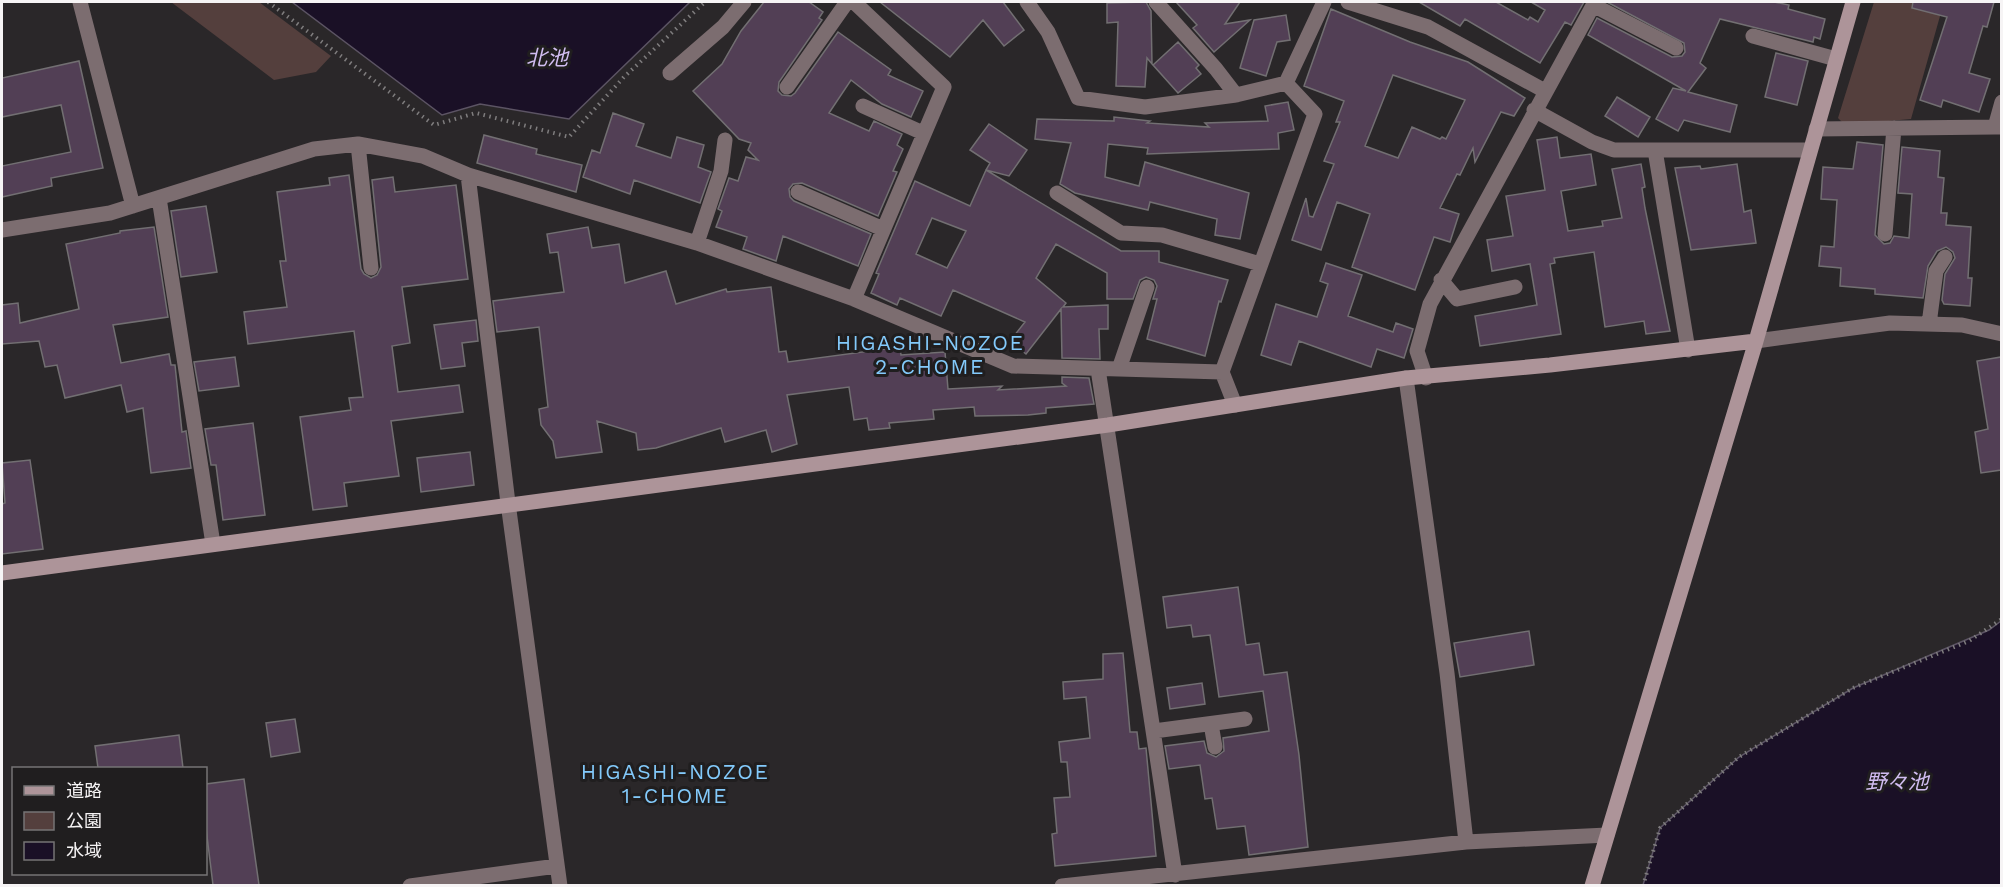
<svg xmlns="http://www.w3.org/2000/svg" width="2003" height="887" font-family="'Work Sans','Noto Sans JP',sans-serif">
<rect width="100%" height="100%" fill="#2a2729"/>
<path fill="#543f3d" d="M 171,2 L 259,2 L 331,56 L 316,72 L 274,80 Z
M 1874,2 L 1916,2 L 1942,9 L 1911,119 L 1845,125 L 1838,118 Z"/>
<path fill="#1a1026" stroke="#5c5464" stroke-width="1.5" d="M 292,2 L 690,2 L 569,119 L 480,104 L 442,115 Z
M 2001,621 L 2001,885 L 1643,885 L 1660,828 L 1739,757 L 1853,688 L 1989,630 Z"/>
<path fill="#523f55" stroke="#726f72" stroke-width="1.5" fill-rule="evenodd" d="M 764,2 L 809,2 L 823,12 L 819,18 L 822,20 L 779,82 L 778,91 L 782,95 L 791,96 L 795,93 L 838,32 L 891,70 L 888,75 L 923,91 L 911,117 L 882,104 L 851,80 L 829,113 L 869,131 L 874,121 L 902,134 L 897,145 L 903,149 L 893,171 L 897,172 L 878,216 L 802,183 L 793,184 L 789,189 L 790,197 L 794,201 L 871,234 L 858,266 L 783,236 L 776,261 L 743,249 L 747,237 L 716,227 L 722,211 L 718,209 L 729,178 L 738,181 L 746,157 L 758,160 L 748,150 L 751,143 L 739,139 L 693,91 L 722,64 L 741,31 Z
M 880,2 L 1003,2 L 1024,30 L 1004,46 L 983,20 L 950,57 Z
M 1146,2 L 1151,11 L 1152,64 L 1147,58 L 1145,87 L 1116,86 L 1118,22 L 1107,23 L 1107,3 Z
M 1176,2 L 1240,2 L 1225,24 L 1250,20 L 1214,52 L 1193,28 L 1197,25 Z
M 1419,2 L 1496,2 L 1528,20 L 1530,17 L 1538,22 L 1545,10 L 1531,2 L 1584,2 L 1571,25 L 1565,22 L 1540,63 L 1465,19 L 1460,26 Z
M 1607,2 L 1774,2 L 1789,5 L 1788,9 L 1825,19 L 1820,39 L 1814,37 L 1813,42 L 1720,19 L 1700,63 L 1706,68 L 1688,92 L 1737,105 L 1730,132 L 1684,120 L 1678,131 L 1656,119 L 1673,88 L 1686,91 L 1588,35 L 1597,18 L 1672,57 L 1682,56 L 1685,52 L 1684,43 Z
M 1913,2 L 1994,2 L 1987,27 L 1983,26 L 1969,73 L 1990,79 L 1979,112 L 1943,100 L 1941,107 L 1920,100 L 1947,17 L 1912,8 Z
M 1331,9 L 1410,42 L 1468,62 L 1525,98 L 1514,116 L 1501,112 L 1475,162 L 1473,148 L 1460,175 L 1457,174 L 1440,208 L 1459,214 L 1450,242 L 1434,237 L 1415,290 L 1352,267 L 1370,214 L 1337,202 L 1321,250 L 1292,240 L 1306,198 L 1309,216 L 1313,217 L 1334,164 L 1324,161 L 1340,122 L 1336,122 L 1344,101 L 1304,86 ZM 1393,75 L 1465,100 L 1446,139 L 1442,137 L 1440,139 L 1412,127 L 1398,158 L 1365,146 Z
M 1286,15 L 1290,40 L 1277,42 L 1266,76 L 1240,68 L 1254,20 Z
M 1178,42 L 1199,65 L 1196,68 L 1201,74 L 1178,93 L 1153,65 Z
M 1776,53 L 1808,61 L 1797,105 L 1765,97 Z
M 79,61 L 103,168 L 51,178 L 52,186 L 2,197 L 2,166 L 71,152 L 61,105 L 2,117 L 2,78 Z
M 1617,97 L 1650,117 L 1638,137 L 1605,116 Z
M 1288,102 L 1294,130 L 1278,133 L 1279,149 L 1147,154 L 1148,148 L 1108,144 L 1105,177 L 1139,186 L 1145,162 L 1249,193 L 1240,239 L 1215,235 L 1217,219 L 1150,202 L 1148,210 L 1075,193 L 1060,184 L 1071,143 L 1035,139 L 1037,119 L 1114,121 L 1114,117 L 1150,121 L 1147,123 L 1209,127 L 1205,123 L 1268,121 L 1265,106 Z
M 613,113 L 644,124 L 636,146 L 671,158 L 677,137 L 704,145 L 698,167 L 711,172 L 700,203 L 634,180 L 630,194 L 583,177 L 592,150 L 600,153 Z
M 989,124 L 1027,150 L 1009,176 L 986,170 L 990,163 L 970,150 Z
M 484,135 L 537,149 L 536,154 L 582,165 L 576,192 L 477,163 Z
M 1557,137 L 1560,158 L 1591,154 L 1596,185 L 1561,191 L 1568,231 L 1603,226 L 1602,221 L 1622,218 L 1612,169 L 1641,164 L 1645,187 L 1642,188 L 1645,208 L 1670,331 L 1646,334 L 1644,321 L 1605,327 L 1594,252 L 1554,258 L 1555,263 L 1550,264 L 1561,334 L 1480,346 L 1475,316 L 1537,305 L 1530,264 L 1492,271 L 1487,240 L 1513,236 L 1506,196 L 1545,190 L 1537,140 Z
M 1857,142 L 1883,145 L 1875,235 L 1884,244 L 1890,243 L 1894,236 L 1909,238 L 1912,194 L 1898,193 L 1902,147 L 1940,151 L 1938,177 L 1944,178 L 1941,213 L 1947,213 L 1946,225 L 1971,227 L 1968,278 L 1972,278 L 1970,306 L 1944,304 L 1942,300 L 1945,274 L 1955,258 L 1953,252 L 1946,247 L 1937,251 L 1928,266 L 1923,298 L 1875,294 L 1875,289 L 1840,286 L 1841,268 L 1819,266 L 1821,246 L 1834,247 L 1837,200 L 1821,199 L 1823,167 L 1853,169 Z
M 1737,164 L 1744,212 L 1751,210 L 1756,243 L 1691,250 L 1675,168 L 1700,166 L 1701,169 Z
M 986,170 L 1121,251 L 1159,251 L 1159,262 L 1228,280 L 1221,302 L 1219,301 L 1205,356 L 1147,339 L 1157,299 L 1153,299 L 1157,286 L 1154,280 L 1146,277 L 1140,280 L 1133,299 L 1107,299 L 1107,273 L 1056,244 L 1036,278 L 1066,303 L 1063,307 L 1108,305 L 1108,329 L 1099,329 L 1100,359 L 1062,358 L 1061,309 L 1026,354 L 1010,341 L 1025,322 L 953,290 L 941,316 L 900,298 L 897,305 L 871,293 L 879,274 L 876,273 L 915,181 L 970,206 ZM 932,218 L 966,231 L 947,268 L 916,254 Z
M 349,175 L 361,269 L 364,274 L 371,278 L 377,275 L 381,267 L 372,180 L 393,177 L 395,192 L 456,185 L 468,279 L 402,287 L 410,343 L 392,346 L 398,392 L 459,385 L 463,412 L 391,421 L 399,476 L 344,483 L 347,506 L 313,510 L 300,417 L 351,410 L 349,398 L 363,397 L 354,331 L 248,344 L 244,312 L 287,307 L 280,261 L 286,261 L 277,192 L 330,185 L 329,178 Z
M 206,206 L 217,272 L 181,277 L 171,211 Z
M 154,227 L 168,317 L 113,325 L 121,363 L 169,354 L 171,365 L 175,365 L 182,432 L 186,431 L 191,468 L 151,473 L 143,408 L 127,412 L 121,385 L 65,398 L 57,365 L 45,367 L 39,341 L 2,344 L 2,305 L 18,303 L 20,323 L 79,309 L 66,244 L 120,233 L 120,231 Z
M 588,227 L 592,248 L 619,244 L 625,283 L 666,271 L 676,304 L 726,289 L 727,292 L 771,287 L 779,352 L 786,351 L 788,362 L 900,347 L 901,355 L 945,352 L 948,389 L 1002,386 L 998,390 L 1066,386 L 1062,383 L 1062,377 L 1089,378 L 1094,404 L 1046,408 L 1046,413 L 1028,415 L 975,416 L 974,407 L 933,410 L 934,419 L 889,423 L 890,428 L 869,430 L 867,418 L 854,420 L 849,387 L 787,395 L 797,444 L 772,452 L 766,430 L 725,442 L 721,428 L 656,448 L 638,450 L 636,433 L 597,421 L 602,452 L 556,458 L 553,441 L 541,425 L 539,409 L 548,407 L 539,327 L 497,332 L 493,301 L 564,292 L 558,252 L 550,253 L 547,234 Z
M 1326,263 L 1362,275 L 1348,316 L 1393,332 L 1396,323 L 1413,329 L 1404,358 L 1377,349 L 1371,367 L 1299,341 L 1291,365 L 1261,355 L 1276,304 L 1317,317 L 1328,284 L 1320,281 Z
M 476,320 L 478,341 L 462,343 L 465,366 L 441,369 L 434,325 Z
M 235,357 L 239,386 L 199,391 L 194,362 Z
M 2001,357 L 2001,470 L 1981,473 L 1975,432 L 1988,429 L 1977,361 Z
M 253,423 L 265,515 L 223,520 L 216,465 L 211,465 L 205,429 Z
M 470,452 L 474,485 L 421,492 L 417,458 Z
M 30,460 L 43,549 L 2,554 L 2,504 L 5,503 L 2,463 Z
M 1238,587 L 1246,645 L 1259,643 L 1264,675 L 1287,672 L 1299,755 L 1308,847 L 1249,855 L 1245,826 L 1217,829 L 1212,798 L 1205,799 L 1200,765 L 1169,769 L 1165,746 L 1204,741 L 1207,753 L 1216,757 L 1224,751 L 1223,738 L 1269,731 L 1263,691 L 1219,697 L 1210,635 L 1193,637 L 1191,625 L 1167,628 L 1163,597 Z
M 1529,631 L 1534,665 L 1460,677 L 1454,643 Z
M 1123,653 L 1130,732 L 1137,732 L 1139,749 L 1146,748 L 1156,856 L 1055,866 L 1052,834 L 1057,833 L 1054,798 L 1070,797 L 1067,762 L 1061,762 L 1059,742 L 1090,738 L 1086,697 L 1064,699 L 1063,682 L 1103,679 L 1103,654 Z
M 1202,683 L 1205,704 L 1170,709 L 1167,688 Z
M 295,719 L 300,752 L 271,757 L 266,723 Z
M 179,735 L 183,768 L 98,768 L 95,746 Z
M 244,779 L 259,885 L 213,885 L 206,828 L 206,784 Z"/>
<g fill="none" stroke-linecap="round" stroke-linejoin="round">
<path stroke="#7f7d7e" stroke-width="4" stroke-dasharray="1.5 4.5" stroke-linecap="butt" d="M 268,2 L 434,125 L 476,113 L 569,137 L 624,77 L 705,2
M 1643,886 L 1660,828 L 1739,757 L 1853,688 L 1969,641 L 2002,619"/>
<path stroke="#7c6d70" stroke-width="15" d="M 80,2 L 133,206
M 1027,2 L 1048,32 L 1078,98 L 1145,107 L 1236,95 L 1286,83 L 1324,2
M 1156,2 L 1216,69 L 1236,95
M 1348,2 L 1428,27 L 1545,91
M 1593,5 L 1676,48
M 1753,36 L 1836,59
M 670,73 L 723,27 L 744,2
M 787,87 L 847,2
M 2002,102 L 1995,127 L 2002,127
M 863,106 L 923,133
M 1534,110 L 1592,142 L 1614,150 L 1810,150
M 1816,129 L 1995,127
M 358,144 L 371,268
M 1655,150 L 1688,350
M 468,175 L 508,503 L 560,886
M 798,192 L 883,229
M 1057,193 L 1121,233 L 1162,235 L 1260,264
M 159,198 L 213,544
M 2,230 L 110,213 L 314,149 L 358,144 L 423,156 L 468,175 L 697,243 L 854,299 L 1013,366 L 1222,372 L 1235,405
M 1885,234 L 1894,128
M 697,243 L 721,171 L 725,140
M 1441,280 L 1457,299 L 1515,287
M 854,299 L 944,87 L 854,2
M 1929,324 L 1936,271 L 1945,257
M 1756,341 L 1890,323 L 1962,325 L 2002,334
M 1098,369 L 1175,875
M 1119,369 L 1147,287
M 1222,372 L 1315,114 L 1286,83
M 1406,378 L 1447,673 L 1466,842
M 1426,378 L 1417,351 L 1430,304 L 1595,2
M 1211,724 L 1215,747
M 1154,731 L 1245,719
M 410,886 L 557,866
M 1062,886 L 1466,842 L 1607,835"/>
<path stroke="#ad9499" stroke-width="15" d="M 2,573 L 1108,425 L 1406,378 L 1550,365 L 1756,341
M 1592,886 L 1756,341 L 1853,2"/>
</g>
<g text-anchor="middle" stroke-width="6" stroke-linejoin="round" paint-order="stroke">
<g font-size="21" font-style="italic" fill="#d1bdf1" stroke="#201e1f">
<text x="547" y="65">北池</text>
<text x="1897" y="789">野々池</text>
</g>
<g font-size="21" letter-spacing="1.5" fill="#83cafb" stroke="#201e1f">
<text x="930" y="350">HIGASHI-NOZOE<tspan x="930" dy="24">2-CHOME</tspan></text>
<text x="675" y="779">HIGASHI-NOZOE<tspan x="675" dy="24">1-CHOME</tspan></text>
</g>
</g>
<rect width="2003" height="887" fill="none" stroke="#f6f4f5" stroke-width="6"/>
<rect x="12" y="767" width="195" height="108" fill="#201e1f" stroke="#767475" stroke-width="1.5"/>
<rect x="24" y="786" width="30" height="9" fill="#ad9499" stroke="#767475" stroke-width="1.5"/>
<text x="66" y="797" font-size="18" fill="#f6f4f5">道路</text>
<rect x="24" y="812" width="30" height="18" fill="#543f3d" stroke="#767475" stroke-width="1.5"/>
<text x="66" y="827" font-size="18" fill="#f6f4f5">公園</text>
<rect x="24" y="842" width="30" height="18" fill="#1a1026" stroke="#767475" stroke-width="1.5"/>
<text x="66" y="857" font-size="18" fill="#f6f4f5">水域</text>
</svg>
